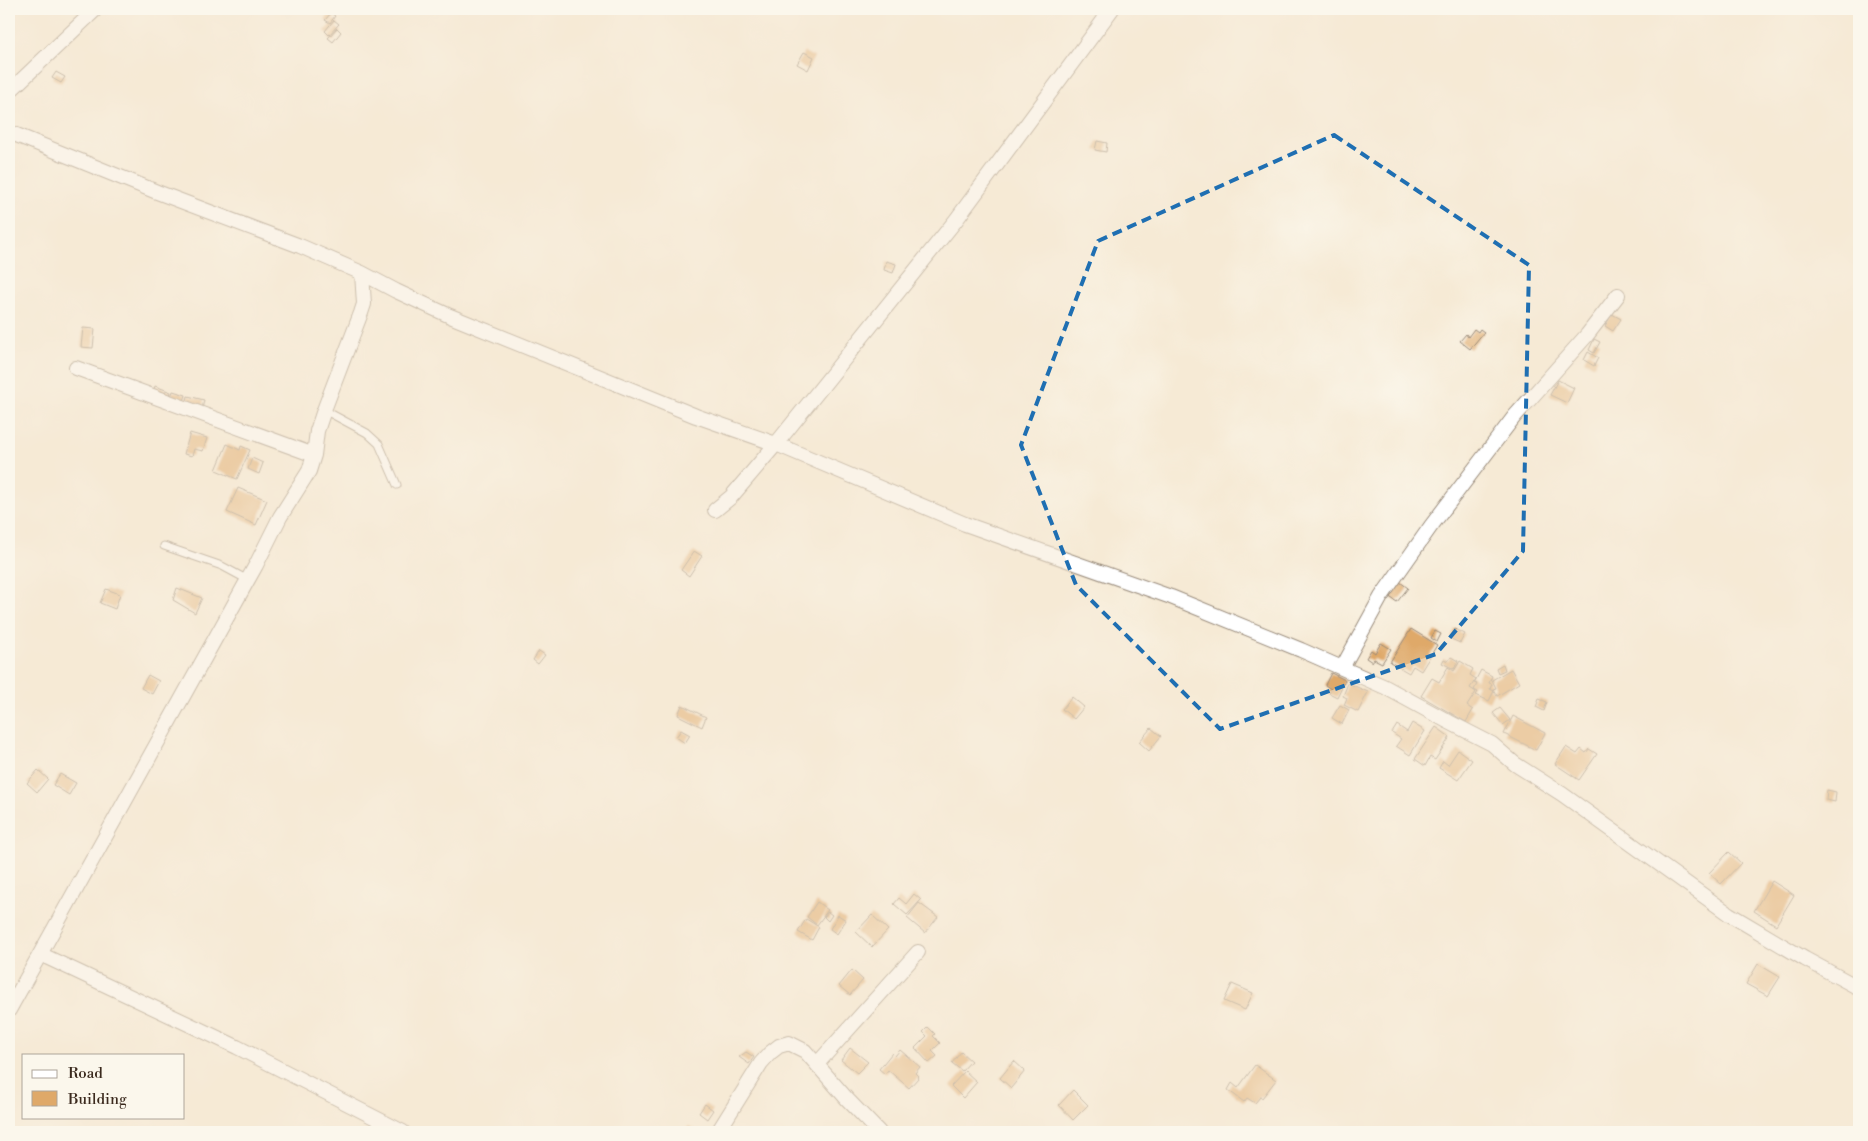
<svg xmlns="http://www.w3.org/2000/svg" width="1868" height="1141" font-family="'Libre Bodoni',serif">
<rect width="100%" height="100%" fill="#fbf7ec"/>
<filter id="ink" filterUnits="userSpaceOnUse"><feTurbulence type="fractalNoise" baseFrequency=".02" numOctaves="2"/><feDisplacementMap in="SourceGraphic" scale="10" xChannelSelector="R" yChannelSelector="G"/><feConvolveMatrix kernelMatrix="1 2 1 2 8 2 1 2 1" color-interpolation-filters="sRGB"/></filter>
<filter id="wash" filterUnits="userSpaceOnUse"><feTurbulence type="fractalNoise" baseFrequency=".0096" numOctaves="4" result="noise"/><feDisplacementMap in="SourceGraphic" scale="20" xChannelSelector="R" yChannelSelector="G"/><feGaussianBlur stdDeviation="1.12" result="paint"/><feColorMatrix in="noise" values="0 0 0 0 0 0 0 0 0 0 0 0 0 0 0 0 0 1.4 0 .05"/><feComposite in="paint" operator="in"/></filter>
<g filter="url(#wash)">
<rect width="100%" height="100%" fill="#f6ead5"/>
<g id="blocks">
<path fill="#dfa969" d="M 331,13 L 335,16 L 330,23 L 325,20 Z
M 334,20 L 339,24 L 329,35 L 325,31 Z
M 337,28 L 341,32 L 333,42 L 328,38 Z
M 804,52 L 814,57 L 808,70 L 797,64 Z
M 56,72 L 65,77 L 61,83 L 52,78 Z
M 1097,141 L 1107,143 L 1106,152 L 1095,150 Z
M 886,261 L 896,264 L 893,273 L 884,270 Z
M 1612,314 L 1621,319 L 1613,331 L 1605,326 Z
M 83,328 L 95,329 L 93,348 L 81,347 Z
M 1474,329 L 1478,332 L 1480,329 L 1484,332 L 1470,349 L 1460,341 L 1466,334 L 1468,337 Z
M 1594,339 L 1600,342 L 1594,353 L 1589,350 Z
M 1588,352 L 1598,358 L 1594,366 L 1584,360 Z
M 1558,380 L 1574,388 L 1567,403 L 1550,395 Z
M 155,386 L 171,392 L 168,400 L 152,394 Z
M 173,391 L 186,395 L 183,404 L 170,400 Z
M 188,396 L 204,400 L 202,409 L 186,405 Z
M 190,433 L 207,438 L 203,451 L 194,449 L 192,456 L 184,454 Z
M 227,444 L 240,450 L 241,446 L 250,450 L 237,479 L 216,470 Z
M 252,458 L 263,463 L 259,474 L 248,469 Z
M 238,488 L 267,500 L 256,525 L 227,512 Z
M 694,551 L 702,556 L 689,576 L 681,570 Z
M 1400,582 L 1408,588 L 1397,602 L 1388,596 Z
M 177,588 L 202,598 L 195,613 L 173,600 Z
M 106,589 L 120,594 L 115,609 L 100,603 Z
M 1411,629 L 1437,645 L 1421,671 L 1413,666 L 1409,673 L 1390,662 Z
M 1455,629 L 1465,634 L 1460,643 L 1451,639 Z
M 1435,631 L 1441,634 L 1437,642 L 1431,638 Z
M 1381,643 L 1391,649 L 1382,663 L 1374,659 L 1372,662 L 1366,658 L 1371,650 L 1375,653 Z
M 539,651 L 545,655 L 538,664 L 533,660 Z
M 1451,657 L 1458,661 L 1454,669 L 1442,663 L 1444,659 L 1448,661 Z
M 1460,661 L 1473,669 L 1470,675 L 1476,679 L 1470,688 L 1476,692 L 1467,706 L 1473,710 L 1466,722 L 1421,696 L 1432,678 L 1439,682 L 1448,667 L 1454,671 Z
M 1503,664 L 1505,670 L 1498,673 L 1496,668 Z
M 1511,669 L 1519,683 L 1497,696 L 1493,689 L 1496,688 L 1492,680 Z
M 1481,670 L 1492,676 L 1489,683 L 1492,684 L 1490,689 L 1494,691 L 1489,701 L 1476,695 L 1478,692 L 1474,690 L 1477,684 L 1474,683 Z
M 1331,673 L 1345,680 L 1337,697 L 1329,693 L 1331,689 L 1325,685 Z
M 148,675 L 159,681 L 152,694 L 141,688 Z
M 1348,683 L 1368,692 L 1358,712 L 1344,705 L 1347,698 L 1343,696 Z
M 1072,697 L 1084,707 L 1074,719 L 1062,709 Z
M 1539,699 L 1547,702 L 1544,711 L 1536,707 Z
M 682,705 L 706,717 L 702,727 L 678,715 Z
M 1340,705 L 1349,710 L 1342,724 L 1332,718 Z
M 1500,708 L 1510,720 L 1503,725 L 1493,713 Z
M 1513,716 L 1545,733 L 1536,750 L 1504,734 Z
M 1412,723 L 1425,731 L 1410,755 L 1396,746 L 1401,739 L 1392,733 L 1397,725 L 1407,732 Z
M 1436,727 L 1450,737 L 1435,760 L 1430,757 L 1425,766 L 1415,759 Z
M 1151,728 L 1161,736 L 1149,751 L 1139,742 Z
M 681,730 L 690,735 L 685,743 L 676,737 Z
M 1566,747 L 1577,754 L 1581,749 L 1586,753 L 1589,749 L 1597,754 L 1579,780 L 1555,764 Z
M 1458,750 L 1472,760 L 1458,780 L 1439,768 L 1443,761 L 1448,765 Z
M 38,770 L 48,779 L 37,792 L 27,783 Z
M 60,774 L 76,783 L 69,795 L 53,785 Z
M 1827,790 L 1836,792 L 1835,802 L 1826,800 Z
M 1729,852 L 1741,863 L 1721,884 L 1709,873 Z
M 1772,881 L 1794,895 L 1776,925 L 1754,911 Z
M 914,894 L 921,900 L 907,915 L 894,904 L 899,898 L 906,904 Z
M 817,902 L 828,910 L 817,925 L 807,917 Z
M 919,903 L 938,917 L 925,933 L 907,918 Z
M 828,912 L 832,915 L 828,921 L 824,917 Z
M 838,915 L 846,920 L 837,934 L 830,929 Z
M 872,915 L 888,930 L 872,947 L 856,932 Z
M 806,919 L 819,927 L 812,940 L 798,932 Z
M 1758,964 L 1780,977 L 1768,996 L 1746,984 Z
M 852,970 L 863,980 L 850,995 L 839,986 Z
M 1232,984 L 1253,993 L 1245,1010 L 1224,1001 Z
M 928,1027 L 935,1034 L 933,1036 L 940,1043 L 932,1051 L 937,1056 L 929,1063 L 915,1048 L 927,1036 L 923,1032 Z
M 850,1048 L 868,1062 L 857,1073 L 841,1060 Z
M 900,1050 L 920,1067 L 915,1073 L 919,1077 L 909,1088 L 888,1070 L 885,1074 L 879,1069 L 892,1053 L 895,1056 Z
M 746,1052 L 754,1057 L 749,1064 L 739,1057 Z
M 961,1052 L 971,1061 L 962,1071 L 952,1063 Z
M 1014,1061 L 1025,1071 L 1011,1088 L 1000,1078 Z
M 1255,1065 L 1276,1080 L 1262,1098 L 1260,1097 L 1255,1103 L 1247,1098 L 1244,1102 L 1228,1090 L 1232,1083 L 1238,1088 Z
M 965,1071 L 977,1082 L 963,1098 L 951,1086 Z
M 1073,1090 L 1088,1105 L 1073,1120 L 1059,1105 Z
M 705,1104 L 713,1110 L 707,1119 L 699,1113 Z
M 689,1126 L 699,1132 L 683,1132 Z"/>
</g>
</g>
<g filter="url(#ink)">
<use href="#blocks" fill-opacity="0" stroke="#988a7a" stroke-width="1"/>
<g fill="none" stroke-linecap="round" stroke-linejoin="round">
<defs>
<path id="lane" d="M 324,410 L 367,433 L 379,444 L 397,485
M 164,546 L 222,566 L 248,580"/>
<path id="street" d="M 9,92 L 96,9
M 9,132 L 157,192 L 300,246 L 362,273 L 396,291 L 450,316 L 696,416 L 776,444 L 965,524 L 1171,597 L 1301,650 L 1385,687 L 1449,722 L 1492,744 L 1515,764 L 1562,794 L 1729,914 L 1805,959 L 1859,988
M 76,368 L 314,455
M 715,510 L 731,497 L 776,444 L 956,220 L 1112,9
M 1342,668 L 1381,597 L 1431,526 L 1514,417 L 1587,335 L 1618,295
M 40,954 L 237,1047 L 403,1132
M 9,1010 L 256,565 L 280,517 L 309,471 L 314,455 L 317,431 L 324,410 L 361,313 L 364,304 L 362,273
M 817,1064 L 918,952
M 718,1132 L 761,1063 L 770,1053 L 779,1046 L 789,1043 L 805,1051 L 847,1099 L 879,1132"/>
</defs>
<use href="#lane" stroke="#988a7a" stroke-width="9"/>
<use href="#street" stroke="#988a7a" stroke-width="16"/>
<use href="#lane" stroke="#fff" stroke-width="7"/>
<use href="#street" stroke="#fff" stroke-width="14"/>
</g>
</g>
<path d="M0 0H1868V1141H0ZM 1334,135 L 1529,265 L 1523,551 L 1436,654 L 1220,729 L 1076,585 L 1021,445 L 1098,241 Z" fill="#f6ead5" fill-opacity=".55" fill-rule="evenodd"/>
<path fill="none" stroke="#1f6fb2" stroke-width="4" stroke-dasharray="10 6" stroke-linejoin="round" d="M 1334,135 L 1529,265 L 1523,551 L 1436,654 L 1220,729 L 1076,585 L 1021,445 L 1098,241 Z"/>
<rect width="1868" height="1141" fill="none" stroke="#fbf7ec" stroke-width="30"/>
<rect x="22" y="1054" width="162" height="65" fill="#fbf7ec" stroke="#aea59a"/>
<rect x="32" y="1070" width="25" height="8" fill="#ffffff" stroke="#aea59a"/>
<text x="68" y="1078" font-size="15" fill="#3b2a1e">Road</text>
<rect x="32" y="1091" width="25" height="15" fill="#dfa969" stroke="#aea59a"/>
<text x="68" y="1104" font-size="15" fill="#3b2a1e">Building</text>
</svg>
